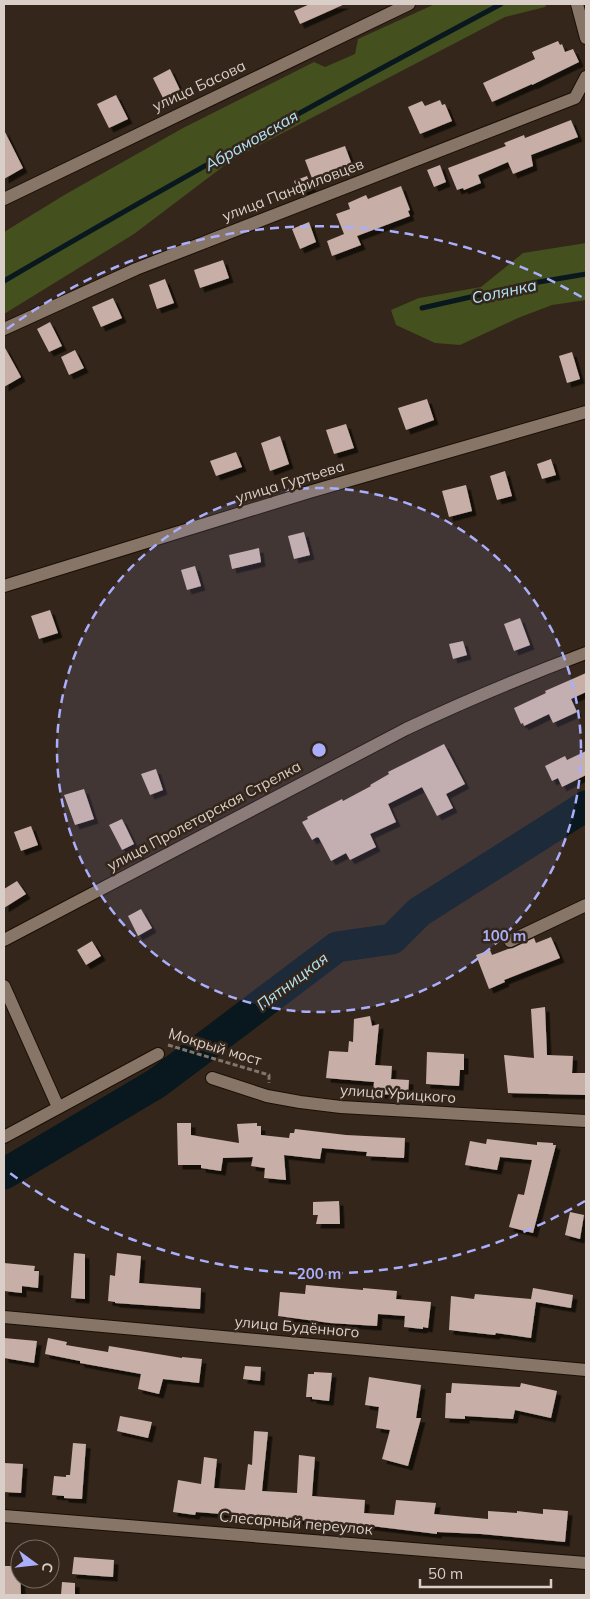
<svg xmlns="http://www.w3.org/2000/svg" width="590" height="1599" font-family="Mulish,sans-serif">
<defs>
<filter id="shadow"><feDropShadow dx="4.5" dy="4.5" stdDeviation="0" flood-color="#0009"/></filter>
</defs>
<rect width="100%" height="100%" fill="#34261a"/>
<path fill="#44501d" d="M 435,4 L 547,4 L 545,7 L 505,17 L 233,159 L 134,234 L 4,314 L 4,232 L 66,194 L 183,128 L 314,62 L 325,67 L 355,54 L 358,39 Z
M 586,243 L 586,300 L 552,305 L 518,318 L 460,345 L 435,343 L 396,325 L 391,310 L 419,298 L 481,287 L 523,253 Z"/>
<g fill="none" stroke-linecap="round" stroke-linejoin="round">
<path stroke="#08181e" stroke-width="5" d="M 4,281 C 168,185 334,93 501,4
M 422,308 L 533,283 L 586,274"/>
<path stroke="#08181e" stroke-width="31" d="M 4,1174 L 157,1083 L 337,947 L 392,939 L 419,912 L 586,806"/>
</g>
<path fill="#c7afa8" filter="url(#shadow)" d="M 310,4 L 345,4 L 300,24 L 294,11 Z
M 558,41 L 560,45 L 562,44 L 565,52 L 573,49 L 579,62 L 532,85 L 532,84 L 492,102 L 483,83 L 535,59 L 532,52 Z
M 170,69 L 180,90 L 163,98 L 153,78 Z
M 116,95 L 128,119 L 109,128 L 97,104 Z
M 440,100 L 442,105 L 445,104 L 452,121 L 420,134 L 408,107 L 422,101 L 425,106 Z
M 571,120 L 578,137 L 531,155 L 533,166 L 513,174 L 508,162 L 478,175 L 481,183 L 464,190 L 463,188 L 457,190 L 448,168 L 506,146 L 504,143 L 524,135 L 525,138 Z
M 4,130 L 23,168 L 4,179 Z
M 345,146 L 352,165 L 313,181 L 305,160 Z
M 440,165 L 446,182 L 434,187 L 427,170 Z
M 307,176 L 312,188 L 299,194 L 294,181 Z
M 401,186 L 410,210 L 408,211 L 410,216 L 357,236 L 361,245 L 332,256 L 327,241 L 344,234 L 336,214 L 350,209 L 348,203 L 366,195 L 368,199 Z
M 309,222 L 316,242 L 300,249 L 292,229 Z
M 223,260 L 229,278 L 200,288 L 194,270 Z
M 165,279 L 174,303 L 157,309 L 149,285 Z
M 113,298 L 122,318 L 101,327 L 92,307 Z
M 50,322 L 62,346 L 49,352 L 37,329 Z
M 4,346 L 21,377 L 4,387 Z
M 75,350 L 84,368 L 69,375 L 61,357 Z
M 572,352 L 580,379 L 567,383 L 559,356 Z
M 427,399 L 434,420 L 406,430 L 398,408 Z
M 346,424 L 354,448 L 334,454 L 326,430 Z
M 280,436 L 289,464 L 270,471 L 261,443 Z
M 236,452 L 242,467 L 216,476 L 210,461 Z
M 551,459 L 556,475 L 542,479 L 537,464 Z
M 505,471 L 512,496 L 497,500 L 490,476 Z
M 466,485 L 472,511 L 449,517 L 442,491 Z
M 304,532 L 310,555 L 294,559 L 288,536 Z
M 259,548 L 261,562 L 232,569 L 229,555 Z
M 195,566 L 201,586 L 187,590 L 181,570 Z
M 50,610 L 58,633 L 39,639 L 31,616 Z
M 520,618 L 530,645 L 514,651 L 504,624 Z
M 463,641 L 467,655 L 453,659 L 449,644 Z
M 586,673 L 586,692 L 571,699 L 577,712 L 553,723 L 549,714 L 524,726 L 523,723 L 521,724 L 514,708 L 546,693 L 545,691 Z
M 444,744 L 465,784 L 446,794 L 453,808 L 437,816 L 422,787 L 388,804 L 396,822 L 370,834 L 376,847 L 350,860 L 346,853 L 331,861 L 319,838 L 317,837 L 312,840 L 302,822 L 308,819 L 307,817 L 342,799 L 343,801 L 371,786 L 370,785 L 389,774 L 388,772 Z
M 586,751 L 586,775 L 562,787 L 558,778 L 552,781 L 545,766 L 565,756 L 567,760 Z
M 156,769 L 163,790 L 150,795 L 141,774 Z
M 84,789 L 94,819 L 75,825 L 64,795 Z
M 122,819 L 134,844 L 122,850 L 109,825 Z
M 31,826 L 38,845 L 21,851 L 14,832 Z
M 17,881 L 26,894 L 4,908 L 4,889 Z
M 141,909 L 152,928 L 138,936 L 128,916 Z
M 551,937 L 560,958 L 504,980 L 505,982 L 489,989 L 476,955 L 490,950 L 492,955 L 508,949 L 513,948 L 534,938 L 536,943 Z
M 92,941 L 101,956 L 86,965 L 77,950 Z
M 545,1007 L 547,1055 L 573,1056 L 572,1073 L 586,1073 L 586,1095 L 508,1093 L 504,1055 L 534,1058 L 531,1009 Z
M 370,1016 L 372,1026 L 379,1024 L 375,1065 L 392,1066 L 391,1079 L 409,1080 L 408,1095 L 373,1094 L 374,1082 L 326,1078 L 329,1051 L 348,1052 L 349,1041 L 353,1042 L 354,1019 Z
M 427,1052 L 464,1054 L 464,1070 L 460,1070 L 459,1086 L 426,1084 Z
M 177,1123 L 191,1123 L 191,1135 L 239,1143 L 237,1124 L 257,1123 L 257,1126 L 261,1126 L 261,1135 L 289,1138 L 290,1133 L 294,1133 L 295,1129 L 346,1135 L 405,1138 L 404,1158 L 366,1156 L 367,1152 L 322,1148 L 320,1159 L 284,1155 L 286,1180 L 264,1178 L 265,1168 L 251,1166 L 253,1157 L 223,1158 L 221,1171 L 201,1168 L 201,1165 L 178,1165 Z
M 487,1139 L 537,1145 L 537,1142 L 553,1143 L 553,1145 L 556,1145 L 533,1233 L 509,1227 L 518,1194 L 524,1195 L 532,1160 L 500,1157 L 497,1170 L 465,1165 L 470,1141 L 486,1144 Z
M 339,1201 L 340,1224 L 316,1224 L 318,1215 L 313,1215 L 313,1202 Z
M 570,1212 L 584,1215 L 580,1239 L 565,1235 Z
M 74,1253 L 85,1254 L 85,1299 L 71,1298 Z
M 117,1253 L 141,1256 L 139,1283 L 201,1288 L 200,1309 L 115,1303 L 115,1302 L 108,1301 L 110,1275 L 115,1276 Z
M 4,1263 L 35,1266 L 34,1271 L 39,1271 L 38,1288 L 22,1286 L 22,1293 L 4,1291 Z
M 306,1285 L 363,1290 L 363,1288 L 397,1291 L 396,1299 L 431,1302 L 428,1328 L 423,1327 L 423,1329 L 404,1327 L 405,1316 L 378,1314 L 377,1326 L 330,1323 L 278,1316 L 280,1292 L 305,1294 Z
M 533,1288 L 573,1295 L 571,1308 L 536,1302 L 531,1338 L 496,1333 L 495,1335 L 449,1330 L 451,1296 L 474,1299 L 475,1294 L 531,1299 Z
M 4,1338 L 37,1341 L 34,1363 L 4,1358 Z
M 48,1338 L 67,1342 L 66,1345 L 108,1352 L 109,1346 L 182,1358 L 182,1357 L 202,1359 L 199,1383 L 163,1379 L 159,1394 L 138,1389 L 141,1374 L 80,1363 L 80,1361 L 45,1354 Z
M 245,1366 L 261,1367 L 260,1381 L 243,1379 Z
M 314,1372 L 332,1373 L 329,1401 L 312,1399 L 312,1397 L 306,1397 L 308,1374 L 314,1374 Z
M 369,1377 L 421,1385 L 416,1418 L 421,1418 L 408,1466 L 382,1459 L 390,1430 L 376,1428 L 379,1407 L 365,1405 Z
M 452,1383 L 520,1387 L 521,1383 L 557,1391 L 551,1418 L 515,1410 L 513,1419 L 465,1416 L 465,1419 L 445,1418 L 446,1393 L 451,1393 Z
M 120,1416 L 152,1422 L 148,1438 L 117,1431 Z
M 254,1431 L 268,1432 L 262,1491 L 297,1493 L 299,1455 L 315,1457 L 312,1496 L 365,1500 L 364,1513 L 394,1515 L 396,1500 L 436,1503 L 434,1514 L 488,1519 L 488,1511 L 517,1513 L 517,1511 L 543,1514 L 543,1509 L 568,1511 L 565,1542 L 481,1534 L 437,1532 L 437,1534 L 363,1525 L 196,1512 L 195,1515 L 173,1512 L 178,1480 L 201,1484 L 204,1457 L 217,1459 L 214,1488 L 245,1490 L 248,1464 L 252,1465 Z
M 73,1443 L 86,1444 L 82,1499 L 64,1498 L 64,1496 L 52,1495 L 54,1476 L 66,1477 L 66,1475 L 70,1475 Z
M 4,1463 L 23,1464 L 21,1493 L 4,1492 Z
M 74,1557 L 114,1560 L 113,1577 L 72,1574 Z
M 4,1566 L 20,1566 L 21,1595 L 4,1595 Z
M 62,1582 L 75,1583 L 75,1595 L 61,1595 Z"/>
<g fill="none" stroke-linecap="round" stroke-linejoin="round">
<defs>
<path id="minor" d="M 577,4 L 586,38
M 4,199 L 409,4
M 4,329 L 136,269 L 575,98 L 586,77
M 4,586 L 309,492 L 586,412
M 510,941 L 586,905
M 4,986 L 58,1107
M 212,1078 L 267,1096 L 300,1102 L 341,1107 L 586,1121
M 4,1137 L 158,1054
M 4,1317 L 586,1370
M 4,1516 L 586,1563"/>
<path id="tertiary" d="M 4,940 L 406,729 C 465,701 525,676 586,653"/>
</defs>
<use href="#minor" stroke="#1b0f05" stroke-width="14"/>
<use href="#tertiary" stroke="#1b0f05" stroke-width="14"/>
<path stroke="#82766c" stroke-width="3" stroke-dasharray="5 2.5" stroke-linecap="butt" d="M 168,1045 L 269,1075 L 269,1083"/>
<use href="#minor" stroke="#877668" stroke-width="12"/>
<use href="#tertiary" stroke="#877668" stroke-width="12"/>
</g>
<circle cx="319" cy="750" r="262" fill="#aaaffb" fill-opacity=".12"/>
<g fill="none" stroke="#aaaffb" stroke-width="2.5" stroke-dasharray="9 6">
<circle cx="319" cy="750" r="262"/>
<path d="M585 1201A524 524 0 0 1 7 1171M7 329A524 524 0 0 1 585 299"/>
</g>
<g text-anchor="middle" stroke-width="5" stroke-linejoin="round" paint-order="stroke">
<g font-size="15" fill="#d9cfc8" stroke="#34261a">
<text transform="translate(199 86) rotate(-25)" y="5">улица Басова</text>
<text transform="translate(293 190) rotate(-21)" y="5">улица Панфиловцев</text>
<text transform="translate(290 482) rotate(-17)" y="5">улица Гуртьева</text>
<text transform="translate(204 816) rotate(-28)" y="5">улица Пролетарская Стрелка</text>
<text transform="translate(215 1047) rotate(17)" y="5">Мокрый мост</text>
<text transform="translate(398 1094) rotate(4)" y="5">улица Урицкого</text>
<text transform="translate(297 1327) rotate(5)" y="5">улица Будённого</text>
<text transform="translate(296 1523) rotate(5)" y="5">Слесарный переулок</text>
</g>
<g font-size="16" font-style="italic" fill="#b0e5f9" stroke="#34261a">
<text transform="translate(251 140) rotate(-30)" y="6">Абрамовская</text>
<text transform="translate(504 291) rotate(-12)" y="6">Солянка</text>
<text transform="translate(292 981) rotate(-37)" y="6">Пятницкая</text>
</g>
</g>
<circle cx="319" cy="750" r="8" fill="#aaaffb" stroke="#34261a" stroke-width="2.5"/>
<g font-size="15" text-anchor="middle" font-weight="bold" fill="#aaaffb" stroke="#34261a" stroke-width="5" stroke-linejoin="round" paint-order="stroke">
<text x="504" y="941">100 m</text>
<text x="319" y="1279">200 m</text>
</g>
<rect width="590" height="1599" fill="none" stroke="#d9cfc8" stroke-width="10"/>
<g transform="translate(35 1564) rotate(105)"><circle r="24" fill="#34261a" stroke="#766a60"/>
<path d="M0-4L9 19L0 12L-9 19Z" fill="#aaaffb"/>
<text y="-8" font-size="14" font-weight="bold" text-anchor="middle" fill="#d9cfc8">С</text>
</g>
<path d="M420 1579v8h131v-8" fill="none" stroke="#d9cfc8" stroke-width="2.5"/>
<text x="428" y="1579" font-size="15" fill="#d9cfc8" stroke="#34261a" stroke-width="4" paint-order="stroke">50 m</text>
</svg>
